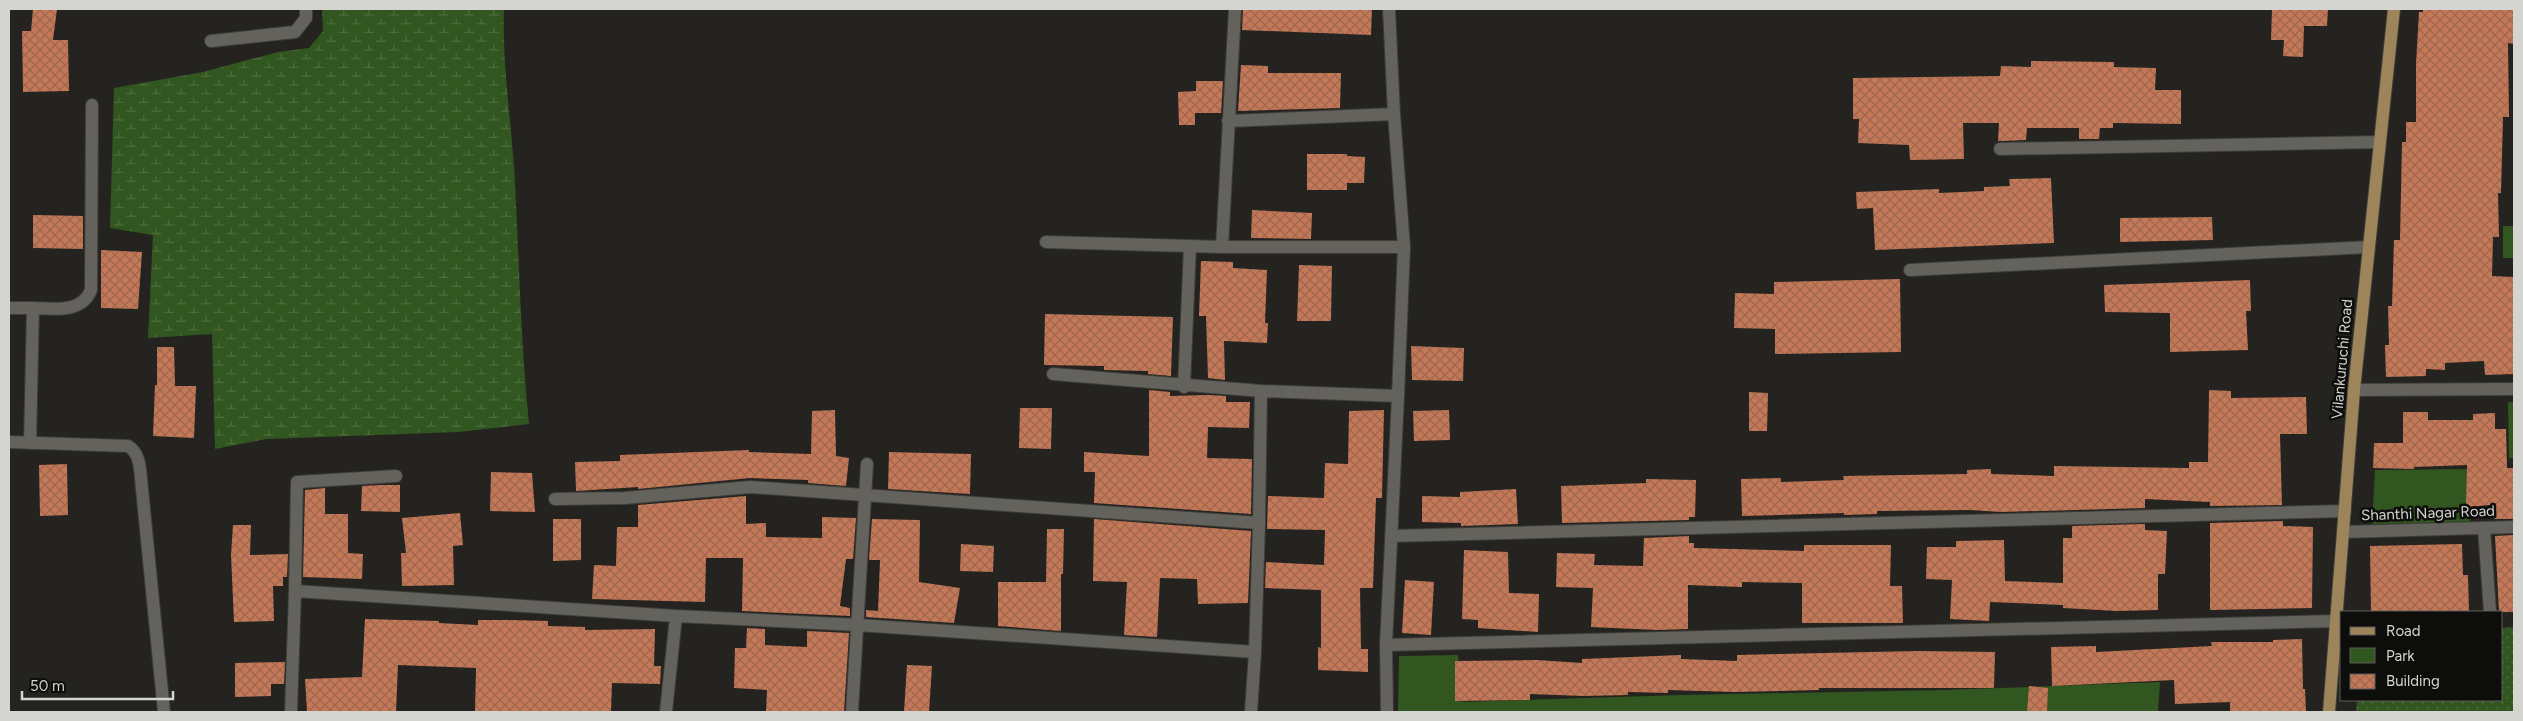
<svg xmlns="http://www.w3.org/2000/svg" width="2523" height="721" font-family="Figtree,sans-serif">
<defs>
<pattern id="wetland-marsh" width="20" height="14" patternUnits="userSpaceOnUse" patternTransform="scale(1.25)"><rect width="20" height="14" fill="#31561f"/><path d="M1 5h8M5 5V1M11 12h8M15 12V8" fill="none" stroke="#4e6d3e"/></pattern>
<pattern id="park-dots" width="8" height="8" patternUnits="userSpaceOnUse" patternTransform="scale(1.25)"><rect width="8" height="8" fill="#31561f"/><path d="M2 2h.1M6 6h.1" fill="none" stroke="#4e6d3e" stroke-width="1.8" stroke-linecap="round"/></pattern>
<pattern id="building-cross-hatch" width="8" height="8" patternUnits="userSpaceOnUse" patternTransform="scale(1.25)"><rect width="8" height="8" fill="#c57857"/><path d="M0 0l8 8M0 8l8-8" fill="none" stroke="#9d6750"/></pattern>
</defs>
<rect width="100%" height="100%" fill="#24231f"/>
<path fill="#31561f" d="M 2503,226 L 2514,226 L 2514,258 L 2503,258 Z
M 2508,402 L 2514,402 L 2514,458 L 2509,458 Z
M 2468,469 L 2470,522 L 2372,524 L 2375,470 Z
M 1458,655 L 1462,702 L 1680,695 L 1944,690 L 2160,682 L 2158,712 L 1398,712 L 1399,656 Z"/>
<path fill="url(#wetland-marsh)" d="M 322,9 L 504,9 C 502,67 512,125 515,183 C 519,263 521,344 529,424 L 458,432 L 267,439 L 215,449 L 212,334 L 148,338 L 153,235 L 110,228 L 114,88 L 203,72 L 278,52 L 309,48 L 323,31 Z"/>
<path fill="url(#park-dots)" d="M 2514,627 L 2514,712 L 2356,712 L 2357,700 L 2502,700 L 2502,628 Z"/>
<path fill="url(#building-cross-hatch)" d="M 33,9 L 57,9 L 53,40 L 68,40 L 69,91 L 23,92 L 22,31 L 31,31 Z
M 1243,9 L 1372,9 L 1371,35 L 1242,30 Z
M 2272,9 L 2328,9 L 2327,26 L 2304,26 L 2303,57 L 2283,56 L 2284,40 L 2271,40 Z
M 2423,9 L 2514,9 L 2514,44 L 2508,43 L 2509,117 L 2503,117 L 2501,193 L 2498,193 L 2499,237 L 2493,237 L 2492,276 L 2514,277 L 2514,374 L 2485,375 L 2484,361 L 2445,363 L 2445,370 L 2426,369 L 2426,376 L 2386,377 L 2385,345 L 2389,345 L 2388,306 L 2392,306 L 2394,240 L 2400,240 L 2402,142 L 2406,142 L 2406,122 L 2416,122 L 2416,64 L 2419,12 L 2423,12 Z
M 2031,61 L 2114,62 L 2114,67 L 2156,68 L 2155,90 L 2181,90 L 2181,124 L 2113,123 L 2113,128 L 2100,128 L 2099,139 L 2079,139 L 2079,128 L 2027,128 L 2026,140 L 2002,141 L 1998,141 L 1999,123 L 1963,123 L 1964,159 L 1910,160 L 1909,145 L 1858,143 L 1859,119 L 1853,119 L 1853,78 L 2000,76 L 2001,66 L 2031,67 Z
M 1241,65 L 1268,66 L 1268,73 L 1341,73 L 1340,108 L 1238,111 Z
M 1196,81 L 1223,81 L 1221,113 L 1195,113 L 1195,125 L 1179,125 L 1178,92 L 1196,91 Z
M 1307,154 L 1347,154 L 1347,156 L 1365,157 L 1364,183 L 1347,183 L 1347,190 L 1307,190 Z
M 2051,178 L 2054,243 L 1875,250 L 1873,208 L 1857,209 L 1856,192 L 1939,189 L 1939,193 L 1984,191 L 1984,187 L 2010,186 L 2009,179 Z
M 1252,210 L 1312,213 L 1311,239 L 1251,238 Z
M 33,215 L 83,216 L 83,249 L 33,248 Z
M 2212,217 L 2213,240 L 2120,242 L 2120,218 Z
M 101,250 L 142,252 L 138,309 L 101,308 Z
M 1201,261 L 1233,262 L 1233,268 L 1267,270 L 1265,323 L 1268,323 L 1267,343 L 1224,341 L 1225,380 L 1208,378 L 1206,316 L 1199,316 Z
M 1299,265 L 1332,266 L 1331,321 L 1297,321 Z
M 1900,279 L 1901,352 L 1775,354 L 1775,329 L 1734,328 L 1735,293 L 1774,294 L 1774,282 Z
M 2250,280 L 2251,311 L 2246,311 L 2248,350 L 2170,352 L 2170,313 L 2105,312 L 2104,285 Z
M 1045,314 L 1173,317 L 1171,376 L 1148,374 L 1148,371 L 1104,370 L 1104,366 L 1044,365 Z
M 1411,346 L 1464,348 L 1463,381 L 1412,380 Z
M 157,347 L 174,347 L 175,386 L 196,386 L 194,438 L 153,436 L 155,385 L 157,385 Z
M 1149,390 L 1170,392 L 1170,396 L 1208,395 L 1226,396 L 1226,402 L 1250,402 L 1249,428 L 1208,427 L 1207,458 L 1252,459 L 1251,514 L 1094,503 L 1095,472 L 1084,472 L 1084,452 L 1149,456 Z
M 2209,390 L 2231,391 L 2231,398 L 2306,397 L 2307,434 L 2280,434 L 2282,505 L 2210,506 L 2210,502 L 2145,499 L 2145,508 L 2001,512 L 1970,510 L 1877,511 L 1877,514 L 1844,515 L 1844,513 L 1742,516 L 1741,479 L 1781,478 L 1781,482 L 1844,480 L 1843,476 L 1967,474 L 1967,470 L 1991,469 L 1991,474 L 2054,476 L 2054,466 L 2189,468 L 2189,462 L 2208,462 Z
M 1749,392 L 1768,393 L 1767,431 L 1749,431 Z
M 1020,408 L 1052,408 L 1051,449 L 1019,448 Z
M 835,410 L 836,456 L 849,458 L 846,486 L 808,483 L 808,480 L 750,478 L 638,489 L 638,487 L 576,491 L 575,462 L 620,461 L 620,455 L 749,450 L 749,452 L 811,454 L 812,411 Z
M 1384,410 L 1382,498 L 1376,498 L 1373,588 L 1360,588 L 1361,649 L 1368,649 L 1368,672 L 1318,670 L 1318,647 L 1321,648 L 1321,590 L 1265,588 L 1266,562 L 1324,565 L 1325,530 L 1267,529 L 1268,496 L 1324,498 L 1325,463 L 1348,464 L 1349,411 Z
M 1449,410 L 1450,440 L 1414,441 L 1413,411 Z
M 2403,412 L 2428,412 L 2428,420 L 2473,420 L 2473,414 L 2495,413 L 2495,429 L 2506,429 L 2507,468 L 2514,468 L 2514,519 L 2494,519 L 2490,505 L 2466,507 L 2467,465 L 2414,467 L 2414,469 L 2373,468 L 2374,443 L 2403,443 Z
M 889,452 L 971,454 L 970,494 L 888,489 Z
M 67,464 L 68,515 L 40,516 L 39,465 Z
M 491,472 L 532,473 L 535,512 L 490,511 Z
M 1646,479 L 1696,480 L 1695,517 L 1689,517 L 1689,520 L 1562,523 L 1561,486 L 1646,483 Z
M 382,485 L 400,485 L 400,512 L 361,511 L 362,486 Z
M 325,488 L 325,514 L 348,514 L 348,553 L 363,554 L 362,579 L 303,577 L 305,490 Z
M 1516,489 L 1518,524 L 1461,526 L 1461,523 L 1422,522 L 1422,496 L 1460,497 L 1460,492 Z
M 746,496 L 746,524 L 766,523 L 766,537 L 822,538 L 822,517 L 856,518 L 853,559 L 846,559 L 840,606 L 850,608 L 850,616 L 742,611 L 743,558 L 706,558 L 705,602 L 592,599 L 594,565 L 616,566 L 617,527 L 638,527 L 638,505 Z
M 460,513 L 463,545 L 453,546 L 454,585 L 402,586 L 401,553 L 406,553 L 402,518 Z
M 553,519 L 581,519 L 581,560 L 553,561 Z
M 872,519 L 920,520 L 919,582 L 960,588 L 954,623 L 866,617 L 866,610 L 878,611 L 880,560 L 869,560 Z
M 1094,519 L 1251,531 L 1248,603 L 1198,604 L 1197,579 L 1160,578 L 1157,637 L 1124,635 L 1127,582 L 1093,581 Z
M 2283,521 L 2283,526 L 2313,527 L 2312,608 L 2210,610 L 2210,523 Z
M 2145,524 L 2145,530 L 2167,531 L 2165,574 L 2158,574 L 2158,610 L 2117,611 L 2063,608 L 2063,605 L 1990,602 L 1989,621 L 1950,619 L 1952,580 L 1926,579 L 1927,547 L 1956,547 L 1956,541 L 2004,540 L 2005,581 L 2063,583 L 2063,538 L 2072,538 L 2072,526 Z
M 233,525 L 251,525 L 250,555 L 288,554 L 287,577 L 283,577 L 283,586 L 273,586 L 274,621 L 234,622 L 231,555 Z
M 1047,529 L 1064,529 L 1063,574 L 1061,574 L 1061,631 L 998,626 L 998,582 L 1046,582 Z
M 2514,535 L 2514,612 L 2499,612 L 2495,536 Z
M 1689,536 L 1689,543 L 1694,543 L 1694,548 L 1804,551 L 1804,545 L 1891,545 L 1890,586 L 1902,586 L 1903,623 L 1802,623 L 1802,583 L 1742,582 L 1742,587 L 1688,585 L 1688,629 L 1658,630 L 1591,627 L 1593,588 L 1556,587 L 1557,553 L 1595,554 L 1594,565 L 1643,566 L 1644,538 Z
M 961,544 L 994,546 L 993,572 L 960,571 Z
M 2462,544 L 2463,575 L 2468,575 L 2469,612 L 2371,612 L 2370,546 Z
M 1464,550 L 1508,552 L 1509,593 L 1539,594 L 1538,632 L 1478,628 L 1478,620 L 1462,619 Z
M 1405,580 L 1434,582 L 1431,635 L 1402,633 Z
M 365,619 L 439,621 L 439,623 L 478,625 L 478,620 L 510,620 L 548,621 L 548,626 L 585,627 L 585,630 L 655,629 L 654,666 L 661,666 L 660,684 L 612,683 L 611,712 L 475,712 L 476,668 L 398,665 L 396,712 L 307,712 L 305,679 L 362,677 Z
M 747,628 L 765,629 L 765,645 L 807,647 L 807,631 L 849,633 L 844,712 L 766,712 L 767,690 L 734,688 L 735,648 L 746,648 Z
M 2302,639 L 2303,689 L 2305,689 L 2306,712 L 2230,712 L 2230,702 L 2175,704 L 2174,680 L 2052,686 L 2051,647 L 2096,646 L 2096,652 L 2212,646 L 2211,642 L 2273,642 L 2273,640 Z
M 1918,651 L 1995,652 L 1994,688 L 1819,688 L 1819,690 L 1734,692 L 1668,690 L 1668,693 L 1628,692 L 1628,695 L 1584,696 L 1530,694 L 1530,700 L 1455,701 L 1455,661 L 1537,660 L 1582,663 L 1582,659 L 1681,655 L 1681,659 L 1737,661 L 1737,655 Z
M 285,662 L 284,684 L 271,684 L 271,696 L 235,697 L 235,663 Z
M 907,665 L 932,666 L 929,712 L 904,712 Z
M 2029,686 L 2048,688 L 2047,712 L 2027,712 Z"/>
<g fill="none" stroke-linecap="round" stroke-linejoin="round">
<defs>
<path id="minor" d="M 1235,9 L 1222,247 L 1404,247
M 1389,9 L 1394,114 L 1404,247 L 1398,396
M 211,41 L 295,32 L 306,18 L 306,9
M 1228,121 L 1394,114
M 2000,149 L 2380,142
M 1046,242 L 1190,246
M 1910,270 L 2369,247
M 9,308 L 33,308 L 30,443
M 33,308 C 55,309 82,313 91,290 L 92,105
M 1053,374 L 1261,391 L 1259,523
M 1184,387 L 1190,246 L 1222,247
M 2354,390 L 2514,389
M 1261,391 L 1398,396 L 1386,645
M 9,442 L 128,446 C 142,454 140,475 142,489 L 164,712
M 555,499 L 625,498 L 750,487 L 1259,523 L 1255,652
M 2484,528 L 2490,612
M 2344,532 L 2514,527
M 1391,536 L 2345,511
M 295,591 L 297,482 L 396,476
M 676,616 L 858,625 L 1255,652 L 1251,712
M 291,712 L 295,591 L 676,616 L 666,712
M 852,712 L 867,464
M 1387,712 L 1386,645 L 2335,621"/>
<path id="major" d="M 2329,712 L 2354,390 L 2394,9"/>
</defs>
<use href="#minor" stroke="#3e3d38" stroke-width="14"/>
<use href="#major" stroke="#3e3d38" stroke-width="14"/>
<use href="#minor" stroke="#63625c" stroke-width="12"/>
<use href="#major" stroke="#9d845a" stroke-width="12"/>
</g>
<g text-anchor="middle" stroke-width="5" stroke-linejoin="round" paint-order="stroke">
<g font-size="15" fill="#d4d4d1" stroke="#0d0d0b">
<text transform="translate(2342 359) rotate(-85)" y="5">Vilankuruchi Road</text>
<text transform="translate(2428 513) rotate(-2)" y="5">Shanthi Nagar Road</text>
</g>
</g>
<rect width="2523" height="721" fill="none" stroke="#d4d4d1" stroke-width="20"/>
<rect x="2340" y="611" width="162" height="90" fill="#0d0d0b" stroke="#5d5d5a"/>
<rect x="2350" y="627" width="25" height="8" fill="#9d845a" stroke="#5d5d5a"/>
<text x="2386" y="636" font-size="15" fill="#d4d4d1">Road</text>
<rect x="2350" y="648" width="25" height="15" fill="#31561f" stroke="#5d5d5a"/>
<text x="2386" y="661" font-size="15" fill="#d4d4d1">Park</text>
<rect x="2350" y="674" width="25" height="15" fill="url(#building-cross-hatch)" stroke="#5d5d5a"/>
<text x="2386" y="686" font-size="15" fill="#d4d4d1">Building</text>
<path d="M22 691v8h151v-8" fill="none" stroke="#d4d4d1" stroke-width="2.5"/>
<text x="30" y="691" font-size="15" fill="#d4d4d1" stroke="#0d0d0b" stroke-width="4" paint-order="stroke">50 m</text>
</svg>
